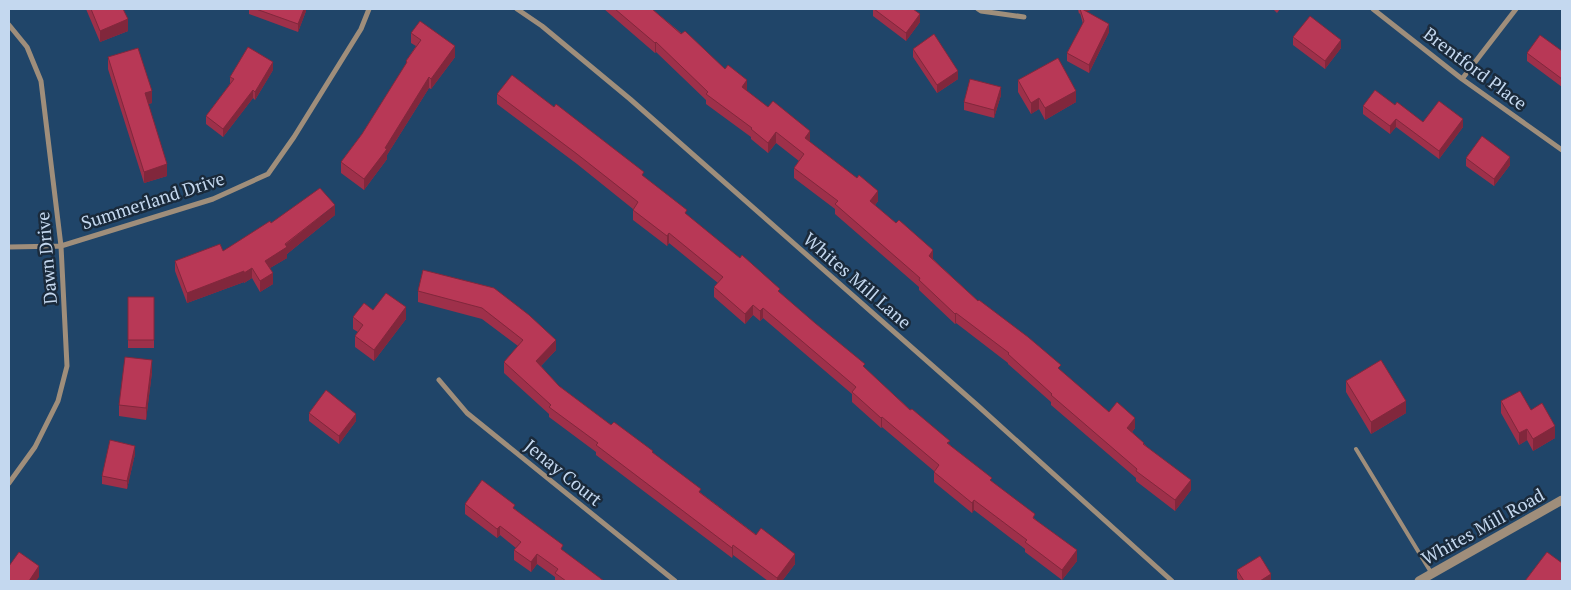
<svg xmlns="http://www.w3.org/2000/svg" width="1571" height="590" font-family="'PT Serif',serif">
<rect width="100%" height="100%" fill="#204569"/>
<g fill="none" stroke-linecap="round" stroke-linejoin="round">
<path stroke="#9f8e7b" stroke-width="4" d="M 1356,449 L 1432,574"/>
<path stroke="#9f8e7b" stroke-width="5" d="M 517,9 L 542,26 L 630,99 L 977,405 L 1172,581
M 978,9 L 981,11 L 1024,17
M 1373,9 L 1462,79 L 1562,150
M 9,25 L 27,47 L 41,81 L 61,246 L 67,366 L 58,401 L 35,447 L 9,483
M 1462,79 L 1516,9
M 9,247 L 61,246 L 213,199 L 268,174 L 294,137 L 361,29 L 369,9
M 439,380 L 467,413 L 675,581"/>
<path stroke="#9f8e7b" stroke-width="9" d="M 1419,581 L 1562,500"/>
</g>
<path fill="#9e304a" d="M 86,9 L 123,9 L 128,31 L 100,42 Z
M 249,9 L 306,9 L 306,11 L 298,32 L 249,14 Z
M 604,9 L 652,9 L 725,69 L 747,90 L 746,91 L 810,141 L 810,142 L 878,201 L 875,205 L 978,301 L 1109,412 L 1135,428 L 1132,432 L 1191,490 L 1175,511 L 1136,481 L 1136,478 L 1051,405 L 1051,402 L 1008,364 L 1008,363 L 956,323 L 955,324 L 919,290 L 919,287 L 835,214 L 835,209 L 794,178 L 794,168 L 799,161 L 776,143 L 768,153 L 751,139 L 751,137 L 706,104 L 706,100 L 656,52 L 655,53 Z
M 873,9 L 913,9 L 920,22 L 906,41 L 873,16 Z
M 1078,9 L 1094,9 L 1086,11 L 1109,32 L 1089,73 L 1067,61 L 1067,53 L 1083,24 L 1080,13 L 1079,14 Z
M 1273,9 L 1280,9 L 1277,13 Z
M 411,33 L 455,57 L 431,89 L 429,88 L 387,155 L 387,159 L 364,190 L 341,173 L 341,162 L 362,134 L 406,64 L 406,61 L 416,46 L 411,43 Z
M 1293,37 L 1341,48 L 1325,69 L 1293,45 Z
M 913,49 L 958,79 L 937,93 L 913,57 Z
M 1562,51 L 1562,87 L 1527,61 L 1527,53 Z
M 108,57 L 152,103 L 148,104 L 167,176 L 144,183 L 108,69 Z
M 273,70 L 255,100 L 253,98 L 223,137 L 206,124 L 206,116 L 230,84 L 230,77 Z
M 1018,80 L 1076,102 L 1045,120 L 1039,109 L 1031,114 L 1018,92 Z
M 497,94 L 644,177 L 687,215 L 780,293 L 950,445 L 1035,519 L 1077,561 L 1062,580 L 1025,552 L 1025,549 L 974,510 L 972,513 L 934,482 L 934,471 L 882,427 L 881,428 L 852,402 L 852,394 L 763,318 L 760,321 L 753,315 L 745,324 L 714,297 L 714,287 L 718,283 L 669,243 L 667,246 L 633,220 L 633,209 L 577,164 L 497,104 Z
M 1001,95 L 994,118 L 964,110 L 964,102 Z
M 1395,105 L 1423,122 L 1463,127 L 1439,159 L 1396,127 L 1390,134 L 1363,114 L 1363,106 Z
M 1466,158 L 1510,165 L 1494,186 L 1466,166 Z
M 335,215 L 287,254 L 287,258 L 270,268 L 273,284 L 260,292 L 252,278 L 244,283 L 244,282 L 187,303 L 175,271 L 175,261 L 223,251 L 271,223 Z
M 423,270 L 556,350 L 541,366 L 559,386 L 611,425 L 653,453 L 701,493 L 795,564 L 782,581 L 768,581 L 733,555 L 732,558 L 596,455 L 596,452 L 549,417 L 549,414 L 504,373 L 504,362 L 518,346 L 482,319 L 418,302 L 418,291 Z
M 128,297 L 154,297 L 154,348 L 128,348 Z
M 373,310 L 406,319 L 374,361 L 355,347 L 355,336 L 358,332 L 353,329 L 353,317 Z
M 152,372 L 146,420 L 119,416 L 119,405 Z
M 1346,381 L 1406,413 L 1371,434 L 1346,392 Z
M 1501,401 L 1531,410 L 1555,438 L 1533,451 L 1527,440 L 1519,445 L 1501,413 Z
M 309,413 L 356,421 L 339,444 L 309,421 Z
M 135,454 L 127,489 L 102,484 L 102,476 Z
M 465,504 L 515,509 L 563,551 L 604,581 L 555,581 L 555,577 L 537,564 L 531,572 L 514,560 L 514,550 L 516,548 L 500,535 L 497,538 L 465,514 Z
M 1237,570 L 1271,581 L 1239,581 L 1237,578 Z"/>
<path fill="#81273c" d="M 304,9 L 306,9 L 306,11 L 298,32 L 298,24 Z
M 1080,9 L 1094,9 L 1082,13 Z
M 920,14 L 920,22 L 906,41 L 906,33 Z
M 128,19 L 128,31 L 100,42 L 100,31 Z
M 1109,24 L 1109,32 L 1089,73 L 1089,65 Z
M 1341,40 L 1341,48 L 1325,69 L 1325,61 Z
M 656,42 L 656,52 L 655,53 L 655,43 Z
M 455,46 L 455,57 L 431,89 L 431,79 Z
M 273,62 L 273,70 L 255,100 L 255,92 Z
M 958,71 L 958,79 L 937,93 L 937,85 Z
M 429,77 L 429,88 L 387,155 L 387,159 L 364,190 L 364,179 L 385,148 Z
M 747,80 L 747,90 L 742,97 L 742,87 Z
M 1001,87 L 1001,95 L 994,118 L 994,110 Z
M 253,90 L 253,98 L 223,137 L 223,129 Z
M 152,91 L 152,103 L 145,105 L 145,93 Z
M 1076,91 L 1076,102 L 1045,120 L 1045,108 Z
M 1039,98 L 1039,109 L 1031,114 L 1031,103 Z
M 1396,119 L 1396,127 L 1390,134 L 1390,126 Z
M 1463,119 L 1463,127 L 1439,159 L 1439,151 Z
M 810,131 L 810,141 L 805,148 L 805,138 Z
M 776,132 L 776,143 L 768,153 L 768,143 Z
M 1510,157 L 1510,165 L 1494,186 L 1494,179 Z
M 167,164 L 167,176 L 144,183 L 144,172 Z
M 878,191 L 878,201 L 870,211 L 870,201 Z
M 335,205 L 335,215 L 287,254 L 287,258 L 265,271 L 265,261 Z
M 669,233 L 669,243 L 667,246 L 667,236 Z
M 933,250 L 933,260 L 929,256 Z
M 252,268 L 252,278 L 244,283 L 244,273 Z
M 244,271 L 244,282 L 187,303 L 187,293 Z
M 273,273 L 273,284 L 260,292 L 260,281 Z
M 753,305 L 753,315 L 745,324 L 745,314 Z
M 406,307 L 406,319 L 374,361 L 374,350 Z
M 763,308 L 763,318 L 760,321 L 760,311 Z
M 956,313 L 956,323 L 955,324 L 955,314 Z
M 556,340 L 556,350 L 536,371 L 536,361 Z
M 152,360 L 152,372 L 146,420 L 146,408 Z
M 1406,401 L 1406,413 L 1371,434 L 1371,422 Z
M 356,414 L 356,421 L 339,444 L 339,436 Z
M 882,417 L 882,427 L 881,428 L 881,418 Z
M 1135,418 L 1135,428 L 1127,438 L 1127,428 Z
M 1555,426 L 1555,438 L 1533,451 L 1533,439 Z
M 1527,429 L 1527,440 L 1519,445 L 1519,433 Z
M 135,446 L 135,454 L 127,489 L 127,481 Z
M 1191,480 L 1191,490 L 1175,511 L 1175,500 Z
M 974,500 L 974,510 L 972,513 L 972,503 Z
M 500,526 L 500,535 L 497,538 L 497,529 Z
M 733,545 L 733,555 L 732,558 L 732,548 Z
M 1077,550 L 1077,561 L 1062,580 L 1062,570 Z
M 537,554 L 537,564 L 531,572 L 531,562 Z
M 795,554 L 795,564 L 782,581 L 777,581 L 777,578 Z
M 39,566 L 39,577 L 36,581 L 29,581 Z
M 1271,574 L 1271,581 L 1260,581 Z"/>
<path fill="#b83856" stroke="#81273c" d="M 91,9 L 123,9 L 128,19 L 100,31 Z
M 256,9 L 304,9 L 298,24 Z
M 615,9 L 652,9 L 681,34 L 685,31 L 725,69 L 728,65 L 747,80 L 742,87 L 768,107 L 773,101 L 810,131 L 805,138 L 857,178 L 859,175 L 878,191 L 870,201 L 896,223 L 899,220 L 933,250 L 929,256 L 978,301 L 979,300 L 1028,337 L 1061,365 L 1058,368 L 1109,412 L 1117,402 L 1135,418 L 1127,428 L 1144,443 L 1143,444 L 1191,480 L 1175,500 L 1136,471 L 1137,469 L 1051,395 L 1052,394 L 1008,354 L 1009,353 L 956,313 L 955,314 L 919,280 L 920,278 L 835,204 L 838,201 L 794,168 L 804,154 L 776,132 L 768,143 L 751,129 L 752,128 L 706,94 L 708,92 L 656,42 L 655,43 Z
M 874,9 L 913,9 L 920,14 L 906,33 Z
M 1080,9 L 1082,9 L 1109,24 L 1089,65 L 1067,53 L 1084,21 Z
M 1310,16 L 1341,40 L 1325,61 L 1293,37 Z
M 420,21 L 455,46 L 431,79 L 429,77 L 385,148 L 387,149 L 364,179 L 341,162 L 362,134 L 407,62 L 406,61 L 421,40 L 411,33 Z
M 934,34 L 958,71 L 937,85 L 913,49 Z
M 1540,35 L 1562,51 L 1562,79 L 1527,53 Z
M 248,47 L 273,62 L 255,92 L 253,90 L 223,129 L 206,116 L 234,79 L 230,77 Z
M 138,48 L 152,91 L 145,93 L 167,164 L 144,172 L 108,57 Z
M 1058,58 L 1076,91 L 1045,108 L 1039,98 L 1031,103 L 1018,80 Z
M 512,75 L 554,107 L 556,104 L 644,172 L 642,175 L 687,210 L 685,213 L 740,258 L 742,255 L 780,289 L 778,291 L 815,323 L 865,364 L 863,366 L 910,410 L 912,409 L 950,441 L 947,443 L 992,478 L 990,480 L 1035,514 L 1033,518 L 1077,550 L 1062,570 L 1025,542 L 1027,540 L 974,500 L 972,503 L 934,472 L 939,465 L 882,417 L 881,418 L 852,392 L 856,387 L 763,308 L 760,311 L 753,305 L 745,314 L 714,287 L 723,277 L 669,233 L 667,236 L 633,210 L 638,202 L 577,154 L 497,94 Z
M 970,79 L 1001,87 L 994,110 L 964,102 Z
M 1375,90 L 1395,105 L 1397,102 L 1423,122 L 1439,101 L 1463,119 L 1439,151 L 1396,119 L 1390,126 L 1363,106 Z
M 1482,136 L 1510,157 L 1494,179 L 1466,158 Z
M 320,188 L 335,205 L 285,244 L 287,247 L 265,261 L 273,273 L 260,281 L 252,268 L 244,273 L 244,271 L 187,293 L 175,261 L 220,244 L 223,251 L 270,221 L 271,223 Z
M 423,270 L 494,288 L 529,315 L 556,340 L 536,361 L 559,386 L 611,425 L 614,422 L 653,451 L 652,452 L 701,489 L 699,492 L 756,535 L 761,528 L 795,554 L 777,578 L 733,545 L 732,548 L 596,445 L 598,443 L 549,407 L 551,405 L 504,362 L 523,340 L 482,308 L 418,291 Z
M 386,293 L 406,307 L 374,350 L 355,336 L 363,325 L 353,317 L 364,303 L 373,310 Z
M 128,297 L 154,297 L 154,340 L 128,340 Z
M 125,357 L 152,360 L 146,408 L 119,405 Z
M 1381,360 L 1406,401 L 1371,422 L 1346,381 Z
M 326,390 L 356,414 L 339,436 L 309,413 Z
M 1520,391 L 1531,410 L 1542,403 L 1555,426 L 1533,439 L 1527,429 L 1519,433 L 1501,401 Z
M 110,440 L 135,446 L 127,481 L 102,476 Z
M 482,480 L 515,505 L 513,508 L 563,545 L 561,549 L 604,581 L 566,581 L 555,573 L 558,569 L 537,554 L 531,562 L 514,550 L 521,542 L 500,526 L 497,529 L 465,504 Z
M 19,552 L 39,566 L 29,581 L 9,581 L 9,566 Z
M 1547,552 L 1562,563 L 1562,581 L 1525,581 Z
M 1260,556 L 1271,574 L 1260,581 L 1244,581 L 1237,570 Z"/>
<g text-anchor="middle" stroke-width="5" stroke-linejoin="round" paint-order="stroke">
<g font-size="18" fill="#c4d8ef" stroke="#1a2a3b">
<text transform="translate(1475 69) rotate(37)" y="6">Brentford Place</text>
<text transform="translate(153 201) rotate(-18)" y="6">Summerland Drive</text>
<text transform="translate(47 258) rotate(-95)" y="6">Dawn Drive</text>
<text transform="translate(857 281) rotate(41)" y="6">Whites Mill Lane</text>
<text transform="translate(563 473) rotate(39)" y="6">Jenay Court</text>
<text transform="translate(1483 527) rotate(-29)" y="6">Whites Mill Road</text>
</g>
</g>
<rect width="1571" height="590" fill="none" stroke="#c4d8ef" stroke-width="20"/>
</svg>
